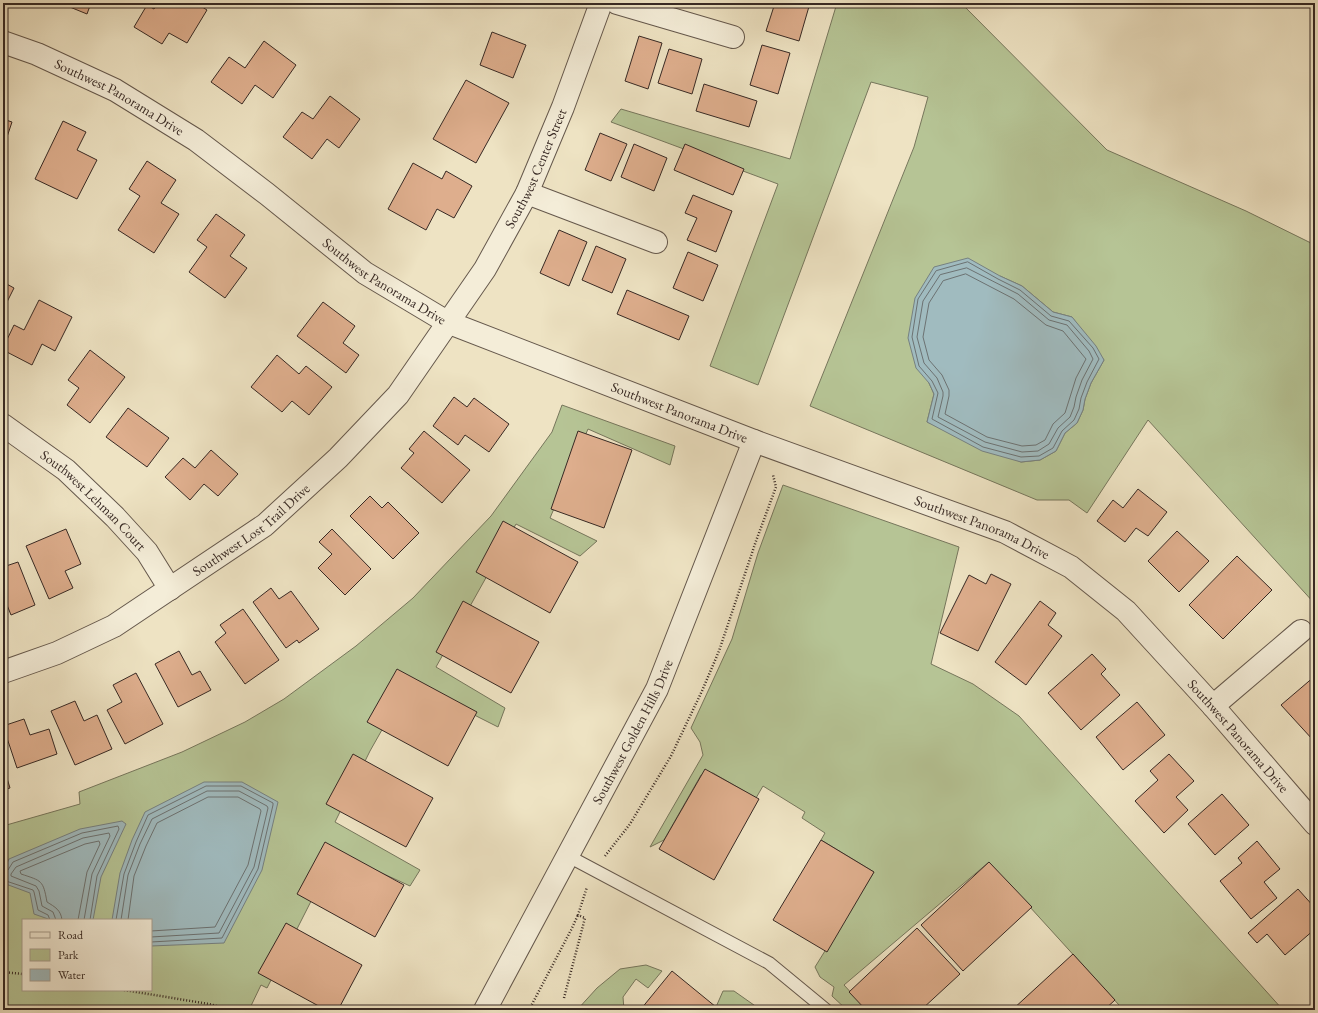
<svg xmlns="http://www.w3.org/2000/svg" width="1318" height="1013" font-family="'EB Garamond',serif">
<rect width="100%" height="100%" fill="#eee3c3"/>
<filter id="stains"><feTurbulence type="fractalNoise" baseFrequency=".005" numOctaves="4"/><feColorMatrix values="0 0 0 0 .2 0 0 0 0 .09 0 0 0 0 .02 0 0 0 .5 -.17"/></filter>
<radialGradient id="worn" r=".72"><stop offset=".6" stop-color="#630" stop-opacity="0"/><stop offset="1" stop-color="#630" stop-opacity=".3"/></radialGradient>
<path fill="#b6c495" stroke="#76765c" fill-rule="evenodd" d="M 837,3 L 961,3 L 1107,150 L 1246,211 L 1315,245 L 1315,604 L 1148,420 L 1087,513 L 1069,500 L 1037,500 L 810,406 L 914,147 L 928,97 L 871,82 L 758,385 L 710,366 L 778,184 L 611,122 L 621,109 L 790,159 ZM 1000,276 L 1022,286 L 1053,312 L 1072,317 L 1104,360 L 1091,383 L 1085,399 L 1083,410 L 1077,423 L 1065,433 L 1056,451 L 1040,460 L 1021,462 L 927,422 L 934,394 L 929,383 Z
M 562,405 L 675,446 L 670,465 L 588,429 L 550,518 L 597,541 L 580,556 L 516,524 L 436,667 L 505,708 L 498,727 L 409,682 L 370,751 L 335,822 L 420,870 L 410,886 L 336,852 L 267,988 L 261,985 L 249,1010 L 3,1010 L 3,826 L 80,804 L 79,792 L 182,752 L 245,722 L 284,699 L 356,646 L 413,598 L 491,516 L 552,432 ZM 23,920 L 151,920 L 151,990 L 23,990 Z
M 783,485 L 959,547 L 931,664 L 973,684 L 1019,716 L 1283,1010 L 1114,1010 L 1119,1005 L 989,862 L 844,985 L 867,1010 L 847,1010 L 832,996 L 834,987 L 820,977 L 815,967 L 874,872 L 821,840 L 825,833 L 802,818 L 805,812 L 763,786 L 756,798 L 713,773 L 701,775 L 664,840 L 650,847 L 703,755 L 700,742 L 691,728 L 732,639 L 758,553 Z
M 646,965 L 662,971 L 648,988 L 636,979 L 623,997 L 624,1010 L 577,1010 L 597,988 L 620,969 Z
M 723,991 L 734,991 L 761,1010 L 720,1010 L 716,1007 Z"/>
<path fill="#a0bbbf" stroke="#768181" d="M 968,258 L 1000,276 L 1022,286 L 1053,312 L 1072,317 L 1096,346 L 1104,360 L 1091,383 L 1085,399 L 1083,410 L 1077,423 L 1065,433 L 1056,451 L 1040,460 L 1021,462 L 982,451 L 927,422 L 934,394 L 929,383 L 916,368 L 908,338 L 915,298 L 934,267 Z
M 204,782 L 242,782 L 278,802 L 262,870 L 224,943 L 151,946 L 151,920 L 112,920 L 120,873 L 132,840 L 145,812 Z
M 122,821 L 126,824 L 101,877 L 93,920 L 51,920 L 34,914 L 30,893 L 3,883 L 3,871 L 9,859 L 80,829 Z"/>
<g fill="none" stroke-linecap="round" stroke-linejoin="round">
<path stroke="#6c7272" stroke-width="1" d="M 968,262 L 998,279 L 1020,290 L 1051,316 L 1069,321 L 1093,348 L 1099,359 L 1087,382 L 1081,398 L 1079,409 L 1074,420 L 1062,431 L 1053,448 L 1039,456 L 1021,457 L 983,447 L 932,419 L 938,393 L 932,381 L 919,366 L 912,337 L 918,299 L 936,271 Z
M 967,268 L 1018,294 L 1049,320 L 1067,325 L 1089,351 L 1093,359 L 1082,380 L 1076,397 L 1074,407 L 1070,417 L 1058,428 L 1049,444 L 1038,451 L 1022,452 L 985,442 L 938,417 L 943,396 L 943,392 L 937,378 L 924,363 L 917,337 L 923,301 L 940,275 Z
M 966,274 L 1014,299 L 1046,325 L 1063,331 L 1086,359 L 1076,378 L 1065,413 L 1053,424 L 1045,440 L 1036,445 L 1022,446 L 987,437 L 945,414 L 949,396 L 949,390 L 942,375 L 929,360 L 923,337 L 929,303 L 943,281 Z
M 3,872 L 8,870 L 13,862 L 82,833 L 118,826 L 119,829 L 97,876 L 90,920
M 3,880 L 33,890 L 34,892 L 38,910 L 48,915 L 50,920
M 56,920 L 53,912 L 42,906 L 39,891 L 36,886 L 11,876 L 11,874 L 16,867 L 83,838 L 109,833 L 110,836 L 92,874 L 84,920
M 62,920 C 61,910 55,907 47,902 C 43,880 42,881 21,874 L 20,871 L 85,844 L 99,841 L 100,844 L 87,872 L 78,920
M 116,920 L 124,874 L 136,842 L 148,815 L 206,786 L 241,786 L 273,803 L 273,805 L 258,869 L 222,938 L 151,942
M 121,920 L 128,875 L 140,844 L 152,819 L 207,791 L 239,791 L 267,806 L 268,808 L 254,867 L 219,933 L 151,937
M 128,920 L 134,876 L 146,846 L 157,823 L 208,797 L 238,797 L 260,809 L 261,811 L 248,865 L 215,927 L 151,931"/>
</g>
<path fill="#deae8d" stroke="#372924" d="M 60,3 L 91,3 L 87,14 Z
M 158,3 L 196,3 L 207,10 L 187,43 L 169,33 L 162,44 L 134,27 L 147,5 L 154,9 Z
M 775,3 L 810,3 L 799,41 L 766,31 Z
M 492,32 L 526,45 L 513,78 L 480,65 Z
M 639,36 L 662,43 L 648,89 L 625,81 Z
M 264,41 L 296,65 L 273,98 L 255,85 L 242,104 L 211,82 L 229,57 L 245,68 Z
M 762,45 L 790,53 L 778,94 L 750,85 Z
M 669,49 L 702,59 L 692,94 L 658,83 Z
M 466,80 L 509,103 L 476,163 L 433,139 Z
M 704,84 L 757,101 L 749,127 L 696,111 Z
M 330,96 L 360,119 L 339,148 L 327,139 L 312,159 L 283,137 L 302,112 L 313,119 Z
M 3,119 L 12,122 L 3,149 Z
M 63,121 L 86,132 L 77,150 L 97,160 L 77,199 L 35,179 Z
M 600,133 L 627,144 L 611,181 L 585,170 Z
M 634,144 L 667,158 L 654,191 L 621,177 Z
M 685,144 L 744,169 L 733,195 L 674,170 Z
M 147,161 L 176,180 L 161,203 L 179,214 L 154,253 L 118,230 L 140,196 L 129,189 Z
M 413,163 L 442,179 L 446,171 L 472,186 L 454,218 L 437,209 L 426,230 L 388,209 Z
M 693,195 L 732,211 L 716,252 L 687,240 L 697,218 L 685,213 Z
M 216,214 L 245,235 L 230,256 L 247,268 L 225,298 L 189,272 L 207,247 L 197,240 Z
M 559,230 L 587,242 L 569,286 L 540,273 Z
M 596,246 L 626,259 L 612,293 L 582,280 Z
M 688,252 L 718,265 L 703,301 L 673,288 Z
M 3,282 L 14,288 L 3,310 Z
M 627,290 L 689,316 L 679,340 L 617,314 Z
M 39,300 L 72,317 L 55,351 L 42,344 L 32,365 L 3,350 L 3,348 L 14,325 L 24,330 Z
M 323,302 L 355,326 L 343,343 L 359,355 L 346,373 L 297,336 Z
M 90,350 L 125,377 L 90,423 L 67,405 L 79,388 L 68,380 Z
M 277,355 L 299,374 L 306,366 L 332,387 L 309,415 L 292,401 L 282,412 L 251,387 Z
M 454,397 L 467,407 L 474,398 L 509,424 L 489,452 L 465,435 L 458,445 L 433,426 Z
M 128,408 L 169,438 L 147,467 L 106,437 Z
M 424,431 L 470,470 L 442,503 L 401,468 L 414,453 L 409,449 Z
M 578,431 L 632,450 L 604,528 L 551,509 Z
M 211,450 L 238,474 L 218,496 L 204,484 L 190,500 L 165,477 L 183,458 L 195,468 Z
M 1138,489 L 1167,512 L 1148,536 L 1136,528 L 1125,542 L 1097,521 L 1113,500 L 1123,508 Z
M 370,496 L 382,508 L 388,502 L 419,533 L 393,559 L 350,516 Z
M 503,521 L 578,562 L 550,613 L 476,572 Z
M 66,529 L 81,564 L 65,571 L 73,588 L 49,599 L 26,546 Z
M 332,529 L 371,569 L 345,595 L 318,568 L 332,554 L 319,542 Z
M 1177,531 L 1209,561 L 1179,592 L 1148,561 Z
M 1237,556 L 1272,590 L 1223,639 L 1189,605 Z
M 18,562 L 35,605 L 11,615 L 3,595 L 3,567 Z
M 991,574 L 1011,584 L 978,651 L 940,633 L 969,575 L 986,584 Z
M 271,588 L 279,599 L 291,591 L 319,629 L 299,643 L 297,640 L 286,648 L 253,602 Z
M 463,601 L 539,642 L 511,693 L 436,652 Z
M 1040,601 L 1056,613 L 1048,625 L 1062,636 L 1026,685 L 995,662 Z
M 243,609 L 279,660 L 245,684 L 215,642 L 226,633 L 220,625 Z
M 179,651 L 192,675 L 200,671 L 211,690 L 178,707 L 155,664 Z
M 1092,654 L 1106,669 L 1101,674 L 1120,695 L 1081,730 L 1048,693 Z
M 397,669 L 477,712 L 448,766 L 367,722 Z
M 136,673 L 163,724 L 125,744 L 107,710 L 122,702 L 113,685 Z
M 1315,676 L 1315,739 L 1313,740 L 1281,705 Z
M 75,701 L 84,721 L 97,715 L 112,749 L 75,765 L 51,711 Z
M 1137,702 L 1165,735 L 1123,770 L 1096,737 Z
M 24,719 L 30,735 L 49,729 L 57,754 L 17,768 L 3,726 Z
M 353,754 L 433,798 L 406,847 L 326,804 Z
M 1169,754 L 1194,781 L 1176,797 L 1188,810 L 1164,833 L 1135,801 L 1158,780 L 1150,771 Z
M 3,765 L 10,788 L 3,790 Z
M 705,769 L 759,799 L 714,880 L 659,849 Z
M 1222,794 L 1249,825 L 1215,855 L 1188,824 Z
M 821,840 L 874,872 L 827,952 L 773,920 Z
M 1257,841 L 1280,869 L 1264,882 L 1277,898 L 1251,919 L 1220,881 L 1242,863 L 1238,858 Z
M 325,842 L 404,885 L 375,937 L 297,894 Z
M 989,862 L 1032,907 L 963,971 L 921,925 Z
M 1298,889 L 1315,908 L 1315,929 L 1285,955 L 1267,934 L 1257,943 L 1248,933 Z
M 286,923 L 362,965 L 338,1010 L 326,1010 L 258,973 Z
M 917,928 L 960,974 L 921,1010 L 866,1010 L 849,992 Z
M 1073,954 L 1115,1000 L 1104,1010 L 1012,1010 Z
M 672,971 L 716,1007 L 720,1010 L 642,1010 L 641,1009 Z"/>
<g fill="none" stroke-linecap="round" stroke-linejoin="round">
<defs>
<path id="service" d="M 568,856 L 769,963 L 826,1010"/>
<g id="minor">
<path d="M 617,3 L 733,37"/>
<path id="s1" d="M 3,42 L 37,54 L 115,90 L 196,140 L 267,194 L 365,273 L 447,322 L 754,441 L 1005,532 L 1071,567 L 1126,611 L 1213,706 L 1315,824"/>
<path d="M 527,193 L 656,242"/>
<path id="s2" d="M 3,425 L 66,470 L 115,517 L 147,552 L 170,589"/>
<path id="s3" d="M 3,672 L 57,653 L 114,626 L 265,525 L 338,458 L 398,395 L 485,269 L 527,193 L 563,107 L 601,3"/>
<path d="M 1213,706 L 1301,631"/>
<path id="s4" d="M 485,1010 L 657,689 L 754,441"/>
</g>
</defs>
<use href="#service" stroke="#65584c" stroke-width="14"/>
<use href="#minor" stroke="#65584c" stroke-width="24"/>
<path stroke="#372924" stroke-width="2.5" stroke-dasharray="1 2" stroke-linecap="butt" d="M 605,856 L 630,824 L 671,756 L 702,691 L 719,651 L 756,541 L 776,487 L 773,475
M 3,972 L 23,974
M 124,990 L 209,1004 L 233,1010
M 564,998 L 585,918 L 578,915 L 587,887
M 529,1010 L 571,930 L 578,915"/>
<use href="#service" stroke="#f4edd8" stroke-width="12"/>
<use href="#minor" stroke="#f4edd8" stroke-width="22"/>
</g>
<g text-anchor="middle" stroke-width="3" stroke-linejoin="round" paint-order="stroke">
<g font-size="14" fill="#372924" stroke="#f4edd8">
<text dy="5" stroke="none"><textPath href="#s1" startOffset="129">Southwest Panorama Drive</textPath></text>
<text dy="5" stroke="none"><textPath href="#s3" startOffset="754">Southwest Center Street</textPath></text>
<text dy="5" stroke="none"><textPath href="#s1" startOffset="453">Southwest Panorama Drive</textPath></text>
<text dy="5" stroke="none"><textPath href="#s1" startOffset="777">Southwest Panorama Drive</textPath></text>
<text dy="5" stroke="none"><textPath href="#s2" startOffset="118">Southwest Lehman Court</textPath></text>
<text dy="5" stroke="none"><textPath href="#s1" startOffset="1101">Southwest Panorama Drive</textPath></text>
<text dy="5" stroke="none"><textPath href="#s3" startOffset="288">Southwest Lost Trail Drive</textPath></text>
<text dy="5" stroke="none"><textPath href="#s4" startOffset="315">Southwest Golden Hills Drive</textPath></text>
<text dy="5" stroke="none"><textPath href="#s1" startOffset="1437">Southwest Panorama Drive</textPath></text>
</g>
</g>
<rect width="1318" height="1013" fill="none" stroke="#eee3c3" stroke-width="16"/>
<rect x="4" y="4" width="1310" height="1005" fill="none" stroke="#372924" stroke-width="2"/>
<rect x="8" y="8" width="1302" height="997" fill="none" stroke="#372924"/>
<rect x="22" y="919" width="130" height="72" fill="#f4edd8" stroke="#a89f90"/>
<rect x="30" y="932" width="20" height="6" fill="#f4edd8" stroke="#a89f90"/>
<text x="58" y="939" font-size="12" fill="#372924">Road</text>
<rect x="30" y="949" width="20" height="12" fill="#b6c495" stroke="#a89f90"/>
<text x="58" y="959" font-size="12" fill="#372924">Park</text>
<rect x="30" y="969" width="20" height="12" fill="#a0bbbf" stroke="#a89f90"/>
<text x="58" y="979" font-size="12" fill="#372924">Water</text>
<rect width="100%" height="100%" filter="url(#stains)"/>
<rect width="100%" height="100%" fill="url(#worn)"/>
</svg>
